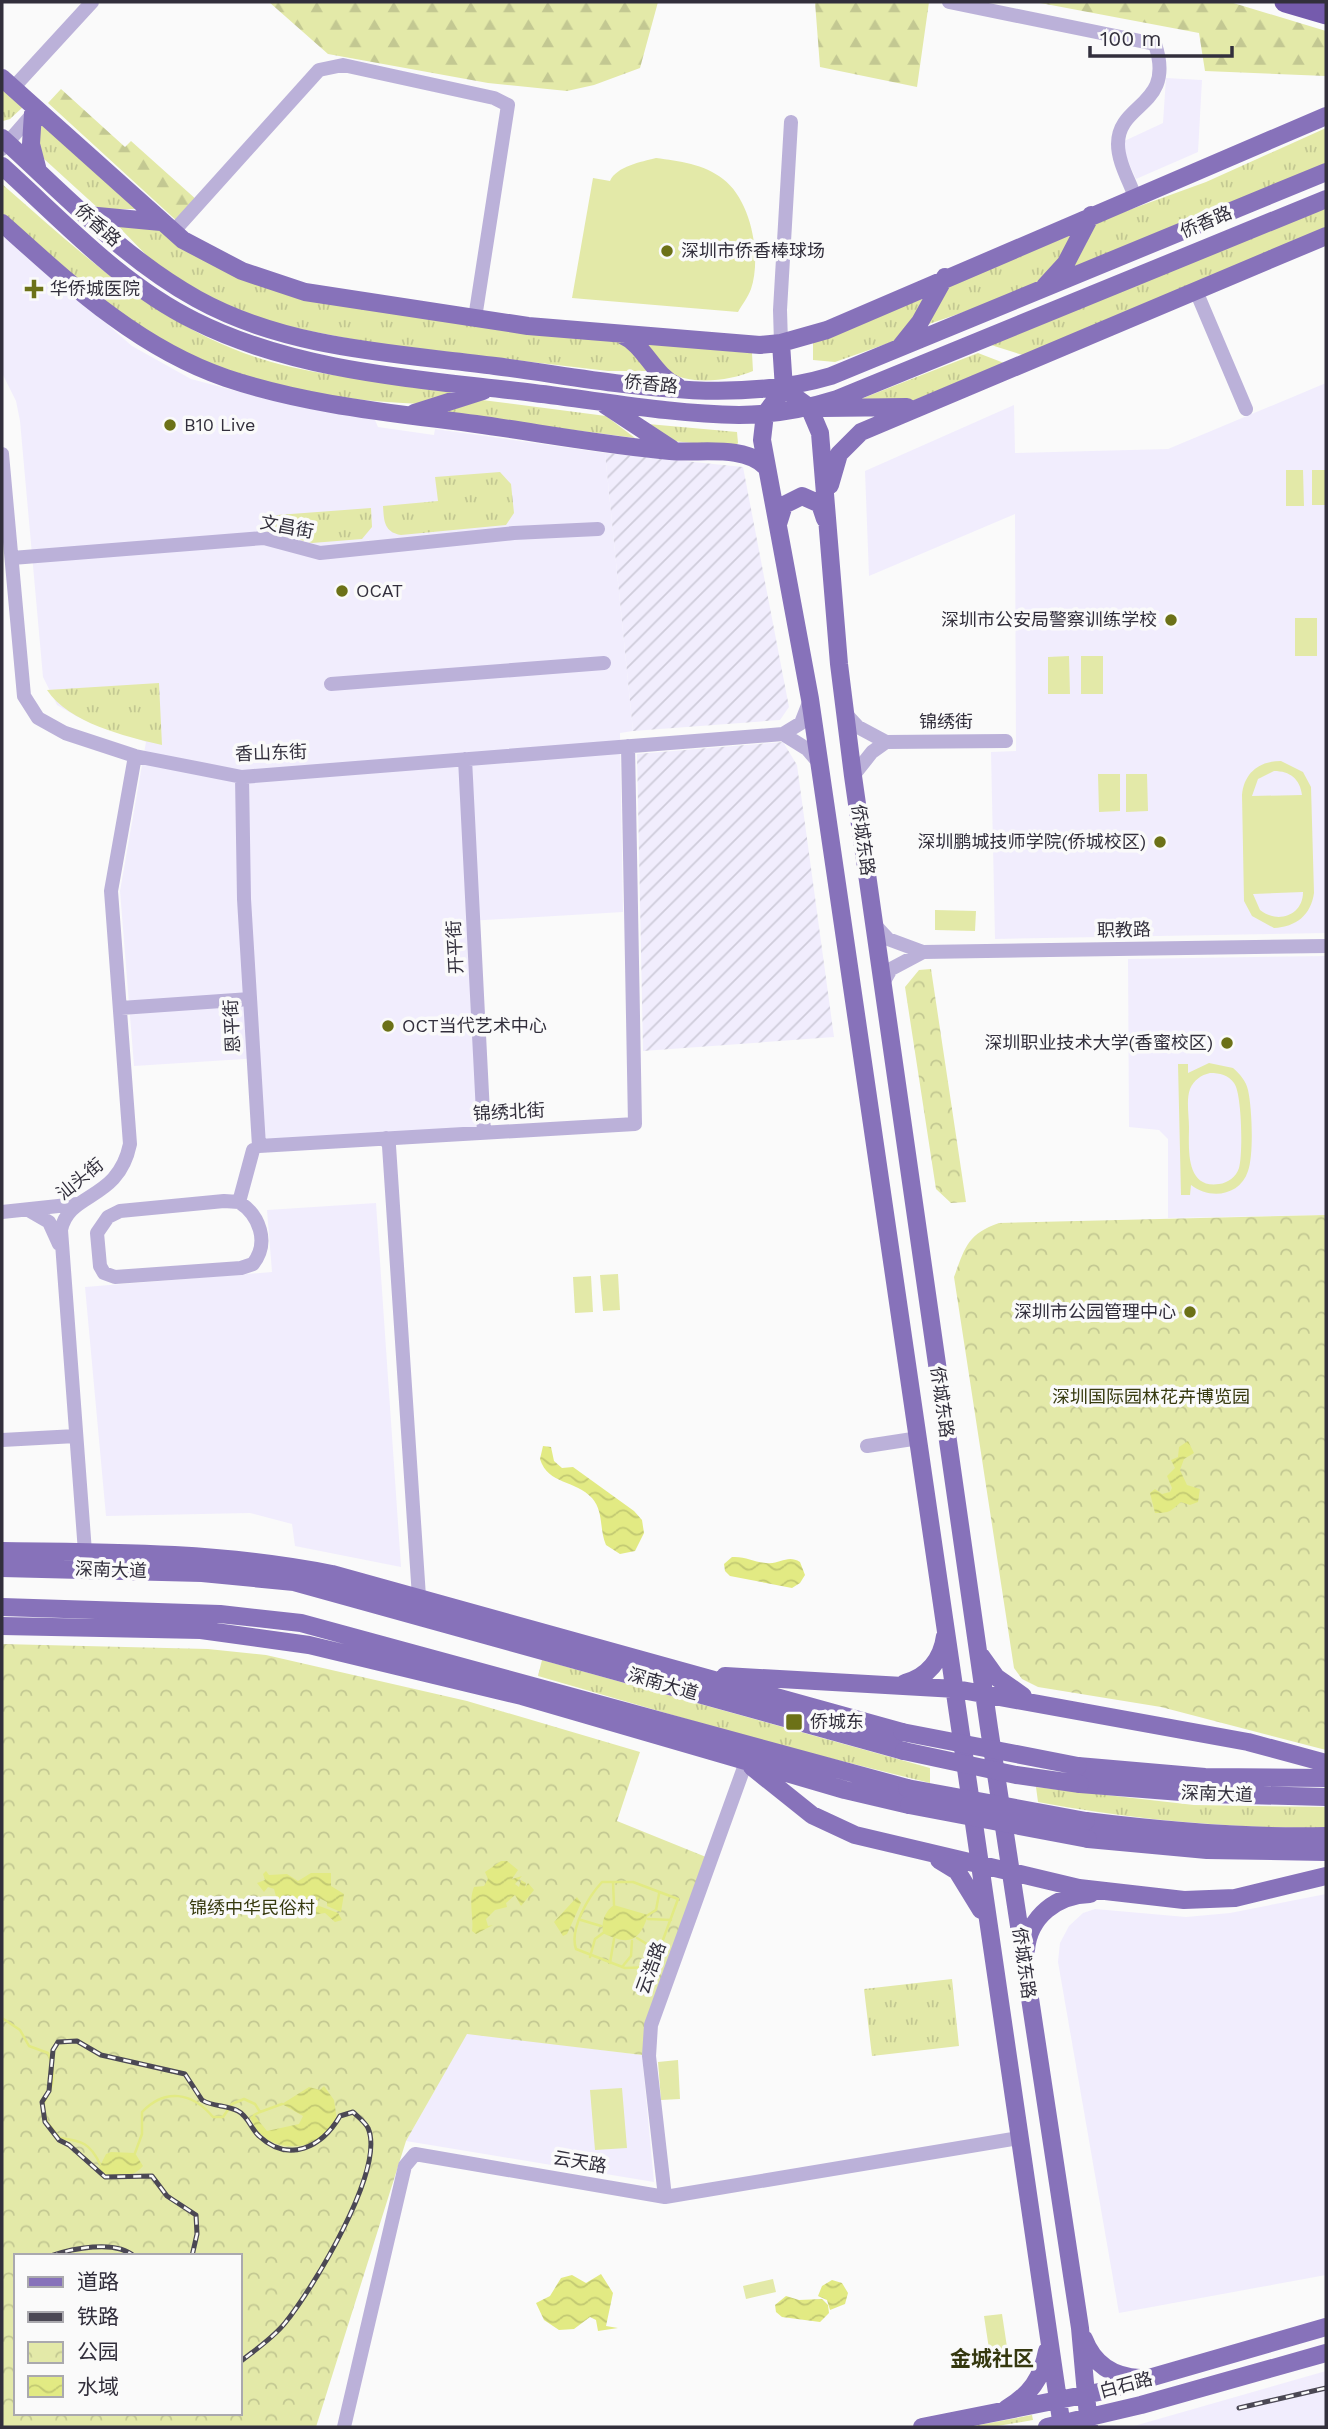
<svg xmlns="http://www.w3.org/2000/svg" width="1328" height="2429" font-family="'Work Sans','Noto Sans SC',sans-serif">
<defs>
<pattern id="industrial-furrows" width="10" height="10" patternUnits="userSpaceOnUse" patternTransform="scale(1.75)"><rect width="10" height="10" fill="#f1edfd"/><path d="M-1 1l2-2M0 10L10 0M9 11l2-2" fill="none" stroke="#cfccda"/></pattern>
<pattern id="grass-tufts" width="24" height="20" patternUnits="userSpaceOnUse" patternTransform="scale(1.75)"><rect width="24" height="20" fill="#e3e9a8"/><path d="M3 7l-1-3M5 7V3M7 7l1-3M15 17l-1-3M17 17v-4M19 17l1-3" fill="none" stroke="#c3c892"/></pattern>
<pattern id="forest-firs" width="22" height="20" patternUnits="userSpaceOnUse" patternTransform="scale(1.75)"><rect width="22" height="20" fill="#e3e9a8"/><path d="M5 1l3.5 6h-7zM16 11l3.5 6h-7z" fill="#c3c892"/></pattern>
<pattern id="park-crowns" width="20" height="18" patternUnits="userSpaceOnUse" patternTransform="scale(1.75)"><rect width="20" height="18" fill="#e3e9a8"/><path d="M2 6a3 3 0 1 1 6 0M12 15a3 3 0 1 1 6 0" fill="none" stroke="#c3c892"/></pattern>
<pattern id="water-waves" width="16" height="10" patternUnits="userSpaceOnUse" patternTransform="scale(1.75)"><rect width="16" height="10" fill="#e2ea83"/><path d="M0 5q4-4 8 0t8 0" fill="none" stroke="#c2c972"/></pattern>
</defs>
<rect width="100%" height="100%" fill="#fafafa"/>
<path fill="#f1edfd" d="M 1166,78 L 1202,80 L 1198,152 L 1136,179 L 1120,143 L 1163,123 Z
M 2,232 L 132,346 L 191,379 L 274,401 L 375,420 L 378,427 L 434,435 L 435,429 L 605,453 L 633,731 L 620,733 L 623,912 L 468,921 L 478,1127 L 264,1143 L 259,1058 L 134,1066 L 120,891 L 146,742 L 78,717 L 57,705 L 43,677 L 20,421 L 16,401 L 2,373 Z
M 1326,383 L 1326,933 L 995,939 L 991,752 L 1016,751 L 1015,514 L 869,576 L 865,471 L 1014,405 L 1015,453 L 1168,449 Z
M 1326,956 L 1326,1215 L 1168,1218 L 1168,1139 L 1159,1130 L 1129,1127 L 1128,959 Z
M 376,1203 L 401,1567 L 295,1546 L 292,1524 L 250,1513 L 106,1516 L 85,1287 L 272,1272 L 267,1210 Z
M 1326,1894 L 1326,2275 L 1119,2313 L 1058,1962 L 1060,1943 L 1069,1926 L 1083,1913 L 1095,1909 L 1186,1917 L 1230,1913 Z
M 467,2033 L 642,2055 L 654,2182 L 406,2141 Z
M 1326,2371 L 1326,2427 L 1134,2427 L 1134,2426 Z"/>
<path fill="url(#industrial-furrows)" d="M 605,453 L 743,467 L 789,707 L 780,720 L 633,731 Z
M 783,742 L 797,765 L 834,1037 L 643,1051 L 637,754 Z"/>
<path fill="url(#grass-tufts)" d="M 2,87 L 23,107 L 10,119 L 3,121 Z
M 41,120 L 140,209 L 99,209 L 43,158 L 37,146 Z
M 1326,128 L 1326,167 L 1071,268 L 1086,244 L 1093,223 L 1206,182 Z
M 2,184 C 90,261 173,340 291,367 C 345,379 401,383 455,390 L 436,401 L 421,404 C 307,399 215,380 120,313 C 82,287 48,254 13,225 L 2,214 Z
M 1326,206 L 1326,235 L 1029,357 L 991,345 Z
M 116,224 L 161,226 L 228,270 L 619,341 L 628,345 L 650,371 L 608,371 L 372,343 L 279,325 L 214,300 L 154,263 Z
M 1072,234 L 1060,261 L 1034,288 L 923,326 L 942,289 Z
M 929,294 L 903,338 L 835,362 L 813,360 L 813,341 Z
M 640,343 L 752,353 L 753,371 C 729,381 690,386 667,371 C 657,365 648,352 640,343 Z
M 978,353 L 1004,363 L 910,402 L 853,402 Z
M 482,400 L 606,416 L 635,438 L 442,413 Z
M 648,424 L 737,432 L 738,443 L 735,447 L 672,441 Z
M 500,472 L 511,484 L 514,513 L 506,525 L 401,535 C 384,532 384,521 383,506 L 438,501 L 435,477 Z
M 371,508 L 372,527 L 362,539 L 312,543 L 265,531 L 264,516 Z
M 159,683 L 162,745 C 124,736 69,723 47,690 Z
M 542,1660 L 930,1768 L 930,1783 L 769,1743 L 538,1676 Z
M 1036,1787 L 1194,1805 L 1326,1807 L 1326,1828 C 1229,1828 1134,1820 1038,1802 Z
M 952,1979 L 959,2046 L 872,2056 L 864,1989 Z
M 1032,2415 L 1033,2420 L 992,2427 L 968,2427 Z"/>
<path fill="url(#forest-firs)" d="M 269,2 L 658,2 L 640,68 L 594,85 L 567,91 L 488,83 L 328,54 Z
M 815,2 L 929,2 L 917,87 L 820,67 Z
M 1035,2 L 1230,2 L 1326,31 L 1326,76 L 1205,71 L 1199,33 Z
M 61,89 L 125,147 L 131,141 L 198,201 L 178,222 L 48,103 Z"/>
<path fill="url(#park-crowns)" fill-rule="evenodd" d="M 931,969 L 966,1202 L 951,1203 L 936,1189 L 905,987 L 919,970 Z
M 1326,1215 L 1326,1750 L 1161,1707 L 1038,1687 L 1022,1679 L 1014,1668 L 954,1277 C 965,1248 967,1234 999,1223 Z
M 2,1644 L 208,1649 L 266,1655 L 467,1701 L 640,1752 L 617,1821 L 706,1857 L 642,2055 L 467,2034 L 406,2141 L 316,2427 L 2,2427 ZM 16,2256 L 240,2256 L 240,2413 L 16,2413 Z"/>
<path fill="#e3e9a8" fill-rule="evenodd" d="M 656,158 C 679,161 704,164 723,179 C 751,200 762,256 751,289 C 748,297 742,305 738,312 L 572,298 L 593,178 L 610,181 C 617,166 641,162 656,158 Z
M 1286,470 L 1303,470 L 1304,506 L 1286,506 Z
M 1312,470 L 1326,470 L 1326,505 L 1312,505 Z
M 1295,618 L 1317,618 L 1317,656 L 1295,656 Z
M 1069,656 L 1070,694 L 1048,694 L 1048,657 Z
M 1081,656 L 1103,656 L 1103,694 L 1081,694 Z
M 1281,761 L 1303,772 L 1311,787 L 1314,893 C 1311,915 1296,927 1274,928 L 1252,916 L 1244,901 L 1242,795 C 1244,773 1259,761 1281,761 ZM 1274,771 C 1290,771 1300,779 1302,795 L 1252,796 L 1258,779 ZM 1303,892 C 1303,916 1277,924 1260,910 L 1253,894 Z
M 1098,774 L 1120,774 L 1120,811 L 1099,812 Z
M 1126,774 L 1147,774 L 1148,811 L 1126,812 Z
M 935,910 L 976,911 L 975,931 L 935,930 Z
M 1209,1063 L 1233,1068 C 1240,1074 1246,1081 1248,1090 C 1252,1107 1254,1155 1248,1171 C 1240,1196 1210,1200 1191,1185 L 1190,1195 L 1181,1195 L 1178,1064 L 1188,1064 L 1188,1073 ZM 1210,1073 C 1220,1073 1228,1075 1234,1083 C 1242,1093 1243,1155 1239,1168 C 1236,1177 1228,1183 1219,1184 C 1185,1189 1189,1148 1189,1127 C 1189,1115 1186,1100 1190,1089 C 1194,1080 1201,1075 1210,1073 Z
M 618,1274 L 620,1310 L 603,1311 L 600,1275 Z
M 591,1276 L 593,1312 L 575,1313 L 573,1277 Z
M 678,2060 L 680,2099 L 661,2100 L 658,2062 Z
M 622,2088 L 627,2148 L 595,2150 L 590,2090 Z
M 773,2279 L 776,2292 L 746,2299 L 743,2286 Z
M 1002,2314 L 1009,2360 L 991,2362 L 984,2316 Z"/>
<path fill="url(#water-waves)" d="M 1188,1441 L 1194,1453 L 1184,1459 L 1180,1470 L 1187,1485 L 1200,1489 L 1198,1502 L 1190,1505 L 1181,1502 C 1171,1511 1170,1513 1155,1513 L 1150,1493 L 1155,1489 L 1162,1494 L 1170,1492 L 1172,1488 L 1167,1476 L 1175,1468 L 1171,1460 L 1178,1457 L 1179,1447 Z
M 543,1446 L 551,1447 L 554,1461 L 562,1468 L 573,1467 L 634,1511 L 642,1520 L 644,1533 L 635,1551 L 620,1554 L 606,1545 C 599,1529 604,1512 592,1498 C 576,1480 548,1485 540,1459 Z
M 732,1557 C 745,1556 754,1562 766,1563 C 780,1565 787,1554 800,1562 L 805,1575 L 800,1583 L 792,1588 L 730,1576 L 725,1571 L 724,1564 Z
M 501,1861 L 507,1861 L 518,1870 L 512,1879 L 522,1876 L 515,1884 L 519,1887 L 521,1880 L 526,1883 L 525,1888 L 528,1883 L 534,1890 L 521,1906 L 515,1895 L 506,1903 L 507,1907 L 495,1910 L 486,1919 L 488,1926 L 493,1925 L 476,1934 L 472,1931 C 474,1916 468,1902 474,1887 L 484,1886 L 488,1879 L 485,1872 Z
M 266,1871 L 269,1875 L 287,1874 L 298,1881 L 311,1873 L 331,1873 L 331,1886 L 344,1894 L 341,1912 L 327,1906 L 327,1902 L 319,1898 L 314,1904 L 338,1913 L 342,1920 L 335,1922 L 325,1913 L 308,1916 L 309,1907 L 277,1900 L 274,1889 L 268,1887 L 264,1892 L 257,1883 L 265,1880 L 263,1874 Z
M 577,1897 L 581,1903 L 567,1934 L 563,1936 L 554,1922 Z
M 614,1905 L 648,1915 C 640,1942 628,1946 603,1933 C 601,1922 605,1911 614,1905 Z
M 324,2086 L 334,2100 L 337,2120 L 320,2141 C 290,2151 263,2148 250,2117 L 254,2115 L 267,2131 L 299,2124 L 303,2116 L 282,2104 L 309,2087 L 320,2090 Z
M 111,2152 L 135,2153 L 143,2166 C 133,2178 119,2177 105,2175 L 99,2168 L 106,2154 Z
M 601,2274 L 613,2293 L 606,2326 L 618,2328 L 598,2331 L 596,2320 L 590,2317 L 574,2329 L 559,2330 L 544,2320 L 536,2303 L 550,2296 L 561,2278 L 572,2275 L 586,2283 Z
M 832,2280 L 842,2283 L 848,2293 L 845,2304 L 830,2310 L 827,2300 L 818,2296 L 822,2286 Z
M 786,2296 L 799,2300 L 822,2299 L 828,2305 L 829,2313 L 820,2322 L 782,2317 L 776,2312 L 775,2305 Z"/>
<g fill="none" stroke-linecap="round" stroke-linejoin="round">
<path stroke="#e2ea83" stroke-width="2.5" d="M 602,1882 L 633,1882 L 678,1899 L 653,1967 L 625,1968 L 576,1949 C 569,1929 589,1896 602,1882 Z
M 613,1882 L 614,1905
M 648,1915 L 656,1910 L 659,1894
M 648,1919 L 671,1920
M 581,1920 L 601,1926
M 637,1938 L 660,1952
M 590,1957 L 595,1939 L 603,1933
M 610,1963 L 614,1939
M 622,1967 L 631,1956 L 632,1941
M 2,2018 L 20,2030 L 29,2046 L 48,2053 C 56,2073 55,2085 43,2104 L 47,2122 L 60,2138 C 82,2141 90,2143 100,2164
M 260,2112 L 282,2104
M 135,2153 L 142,2134 L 142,2112 C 165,2088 192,2092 213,2117 L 223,2117 L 232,2104 L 244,2099 L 255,2104 L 260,2112 L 254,2115"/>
<path stroke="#bbb1d9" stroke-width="14" d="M 949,2 L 1155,44 C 1176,107 1118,102 1118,144 C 1118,162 1129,180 1135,197
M 13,88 L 92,2
M 2,149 L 36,110
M 173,232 L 319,70 L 343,65 L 494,98 L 508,105 L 475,318
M 1196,291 L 1246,409
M 781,343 L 780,310 L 791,122
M 2,454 L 24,696 L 38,718 L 65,733 L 135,756 L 242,777 L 783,734 L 801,723 L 810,700
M 12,558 L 264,538 L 320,553 L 514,533 L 598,529
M 331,684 L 604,663
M 845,713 L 858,727 L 886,742 L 1006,741
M 783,734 L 807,749 L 819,763
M 465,759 L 484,1133
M 853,776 L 872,752 L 886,742
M 242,777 L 244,899 L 259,1146 L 635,1124 L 628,746
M 874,924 L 888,939 L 923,952 L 1326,946
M 883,983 L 891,969 L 923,952
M 121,1008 L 250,999
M 386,1138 L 389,1146 L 419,1597
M 239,1202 C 259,1215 270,1242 253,1264 L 241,1268 L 115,1277 L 104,1273 L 100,1266 L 97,1233 L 108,1217 L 120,1211 L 224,1201 L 239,1202 L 253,1150
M 30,1211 L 49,1222 L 59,1244
M 2,1212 L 77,1204
M 2,1440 L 76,1436
M 867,1446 L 919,1438
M 85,1552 L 61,1230 C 69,1191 118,1202 130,1144 L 111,891 L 135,756
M 665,2197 L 649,2056 L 651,2025 L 746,1762
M 344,2427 L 405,2166 L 415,2154 L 665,2197 L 1019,2138"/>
<path stroke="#8772ba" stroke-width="18" d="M 2,78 L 183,240 L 242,271 L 305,292 L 528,326 L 760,345 L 781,343 L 827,330 L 1326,116
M 33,113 L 31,144 L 38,171
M 2,138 C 64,194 123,258 197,299 C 287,349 395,353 495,366 C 603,380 724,408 831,376 L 1326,172
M 2,166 C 63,221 120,284 195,321 C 299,373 421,379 534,393 C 602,401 671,414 739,415 C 773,415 805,409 837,399 L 1326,199
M 87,215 L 161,222
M 2,223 C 70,284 138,348 226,378 C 306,405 393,413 476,424 C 540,433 605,445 670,451 C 699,454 744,444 766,467
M 1045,286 L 1066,263 L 1091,215
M 622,335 C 645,345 653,375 677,386
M 781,343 L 784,389 L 765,414 L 762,440 L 810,699 L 1062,2427
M 900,347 L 920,322 L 945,277
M 784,389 L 809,407 L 820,433 L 839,664 L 853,776 L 989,1728 L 1080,2328 L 1089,2427
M 605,405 L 672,449
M 823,408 L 907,407
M 414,413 L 483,391
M 830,485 L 839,454 L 861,432 L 1326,236
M 778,524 L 784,505 L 802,496 L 820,504 L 825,519
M 2,1551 C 113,1552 222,1552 332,1574 L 902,1732
M 2,1568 L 202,1573 L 294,1582 L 904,1751
M 2,1607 L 220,1614 L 301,1623 L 907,1788
M 2,1626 L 201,1630 L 309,1645 L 522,1696 L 845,1790 L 909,1805
M 981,1656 L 996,1677 L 1023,1696
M 725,1676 L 956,1689 L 1248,1742 L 1326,1763
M 905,1683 C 928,1677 942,1659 945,1636
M 1078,1766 L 1205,1777 L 1326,1778
M 752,1767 L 812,1815 L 855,1835 L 1079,1888 L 1184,1900 L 1235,1898 L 1326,1876
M 1080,1784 L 1206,1794 L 1326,1797
M 1086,1821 C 1166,1831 1246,1838 1326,1836
M 1088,1839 L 1207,1850 L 1326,1852
M 939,1860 L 957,1871 L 981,1910
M 1026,1950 C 1029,1916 1057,1895 1090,1894
M 1084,2339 C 1094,2365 1113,2377 1140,2378
M 1006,2409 C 1030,2395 1042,2378 1047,2351
M 922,2427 L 1104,2391 L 1326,2327
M 1047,2427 L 1141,2405 L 1326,2353"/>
<path stroke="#755bad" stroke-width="21" d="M 1285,2 L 1326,14"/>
<defs>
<path id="rail" d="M 50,2256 C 71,2249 115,2239 134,2256
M 192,2256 L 197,2234 L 196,2215 L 167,2196 L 152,2176 L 105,2177 L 69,2145 L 59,2140 L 45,2122 L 42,2102 L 49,2091 L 53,2050 L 58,2042 L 77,2041 L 101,2055 L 185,2074 L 202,2100 C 213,2107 227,2105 238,2111 C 248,2116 251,2129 259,2136 C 289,2164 322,2147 340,2116 L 353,2112 C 357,2116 365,2122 368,2128 C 386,2169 312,2290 285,2323 C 273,2338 255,2350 240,2362
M 1239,2408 L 1326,2388"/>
</defs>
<use href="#rail" stroke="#4b4854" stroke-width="5"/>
<use href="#rail" stroke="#fafafa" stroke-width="2.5" stroke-dasharray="8" stroke-linecap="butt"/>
<path stroke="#8772ba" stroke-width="18" d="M 902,1732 L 1078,1766
M 904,1751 L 1016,1775 L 1080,1784
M 907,1788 L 1086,1821
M 909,1805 L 1088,1839"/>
</g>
<g fill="#6c7117" stroke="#fafafa" stroke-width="2.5">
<circle cx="667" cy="251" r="7"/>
<path d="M30.5 278.5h7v7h7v7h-7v7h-7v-7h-7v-7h7z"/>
<circle cx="170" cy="425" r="7"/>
<circle cx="342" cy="591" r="7"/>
<circle cx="1171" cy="620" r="7"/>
<circle cx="1160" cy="842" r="7"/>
<circle cx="388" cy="1026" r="7"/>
<circle cx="1227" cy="1043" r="7"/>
<circle cx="1190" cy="1312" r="7"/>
<rect x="785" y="1713" width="18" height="18" rx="3.5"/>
</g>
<g text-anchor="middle" stroke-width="7" stroke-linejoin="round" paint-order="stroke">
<g font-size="18" fill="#322f3c" stroke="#fafafa">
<text transform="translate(1206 222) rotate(-23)" y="6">侨香路</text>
<text transform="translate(98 225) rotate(42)" y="6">侨香路</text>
<text transform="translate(651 384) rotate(6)" y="6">侨香路</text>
<text transform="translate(287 527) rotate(11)" y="6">文昌街</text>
<text x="946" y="728">锦绣街</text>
<text transform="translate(271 753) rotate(-2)" y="6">香山东街</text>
<text transform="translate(863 840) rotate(82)" y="6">侨城东路</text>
<text transform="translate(1124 930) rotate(-1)" y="6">职教路</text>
<text transform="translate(455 947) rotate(-93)" y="6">开平街</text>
<text transform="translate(232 1026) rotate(-93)" y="6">恩平街</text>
<text transform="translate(509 1112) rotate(-3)" y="6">锦绣北街</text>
<text transform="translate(80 1179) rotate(-39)" y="6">汕头街</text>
<text transform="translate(942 1402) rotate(82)" y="6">侨城东路</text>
<text transform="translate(111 1570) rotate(2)" y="6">深南大道</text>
<text transform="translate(663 1684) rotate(16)" y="6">深南大道</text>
<text transform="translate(1217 1794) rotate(2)" y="6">深南大道</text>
<text transform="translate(1024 1963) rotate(82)" y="6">侨城东路</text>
<text transform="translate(651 1968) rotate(-70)" y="6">云浩路</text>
<text transform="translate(580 2162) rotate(10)" y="6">云天路</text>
<text transform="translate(1126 2385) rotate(-15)" y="6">白石路</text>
</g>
<g font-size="18" fill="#322f3c" stroke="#fafafa" text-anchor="start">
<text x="681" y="257">深圳市侨香棒球场</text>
<text x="50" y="295">华侨城医院</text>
<text x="184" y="431">B10 Live</text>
<text x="356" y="597">OCAT</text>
<text x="1157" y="626" text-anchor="end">深圳市公安局警察训练学校</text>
<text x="1146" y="848" text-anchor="end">深圳鹏城技师学院(侨城校区)</text>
<text x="402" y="1032">OCT当代艺术中心</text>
<text x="1213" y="1049" text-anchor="end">深圳职业技术大学(香蜜校区)</text>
<text x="1176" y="1318" text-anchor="end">深圳市公园管理中心</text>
<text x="810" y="1728">侨城东</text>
</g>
<g font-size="18" fill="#383b10" stroke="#fafafa">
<text x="1151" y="1403">深圳国际园林花卉博览园</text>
<text x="252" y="1914">锦绣中华民俗村</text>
</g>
<g font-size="21" font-weight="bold" fill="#35380f" stroke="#fafafa">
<text x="992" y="2366">金城社区</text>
</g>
</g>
<rect width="1328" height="2429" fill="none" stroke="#322f3c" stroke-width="7"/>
<rect x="14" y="2254" width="228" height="161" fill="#fafafa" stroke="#aaa9ae" stroke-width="2"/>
<rect x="28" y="2277" width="35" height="10" fill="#8772ba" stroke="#aaa9ae" stroke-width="2"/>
<text x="77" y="2289" font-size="21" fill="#322f3c">道路</text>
<rect x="28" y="2312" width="35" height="10" fill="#4b4854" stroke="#aaa9ae" stroke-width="2"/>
<text x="77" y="2324" font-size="21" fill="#322f3c">铁路</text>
<rect x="28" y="2342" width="35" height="21" fill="url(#park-crowns)" stroke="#aaa9ae" stroke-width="2"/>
<text x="77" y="2359" font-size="21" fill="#322f3c">公园</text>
<rect x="28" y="2376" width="35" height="21" fill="url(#water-waves)" stroke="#aaa9ae" stroke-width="2"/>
<text x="77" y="2394" font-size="21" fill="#322f3c">水域</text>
<path d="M1090 46v10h142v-10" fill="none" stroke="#322f3c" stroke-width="3.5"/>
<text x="1100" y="46" font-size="21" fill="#322f3c" stroke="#fafafa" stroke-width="5" paint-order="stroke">100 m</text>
</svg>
